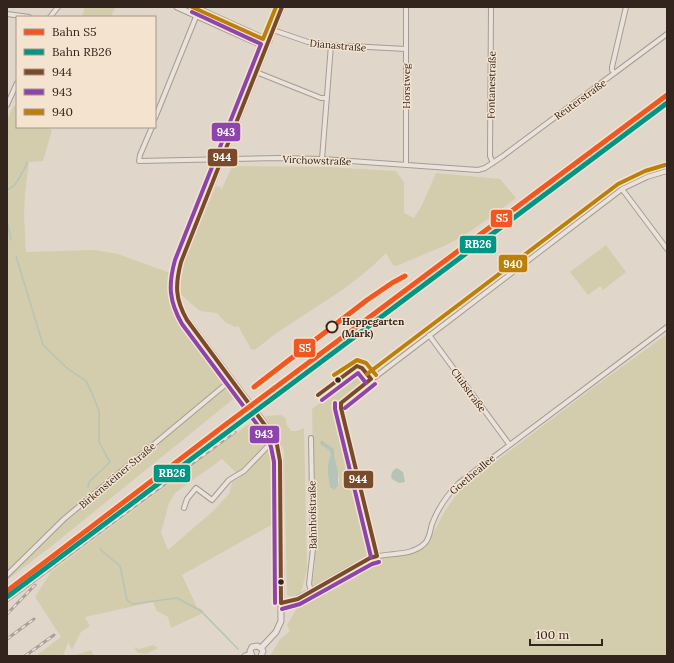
<svg xmlns="http://www.w3.org/2000/svg" width="674" height="663" font-family="Lora,serif">
<rect width="100%" height="100%" fill="#e1d6ca"/>
<path fill="#d3cdad" fill-rule="evenodd" d="M 85,7 L 115,7 L 111,17 L 82,17 Z
M 14,105 L 17,108 L 17,127 L 45,127 L 52,130 L 43,161 L 29,162 L 25,193 L 24,215 L 26,252 L 95,250 L 118,254 L 170,273 L 170,295 L 174,305 L 187,329 L 226,387 L 230,387 L 237,396 L 53,545 L 7,580 L 7,120 Z
M 232,166 L 326,167 L 396,171 L 404,182 L 404,213 L 414,218 L 421,207 L 436,173 L 500,179 L 516,198 L 488,219 L 463,236 L 444,246 L 396,266 L 393,265 L 386,253 C 356,284 319,305 284,328 C 274,334 264,343 255,350 L 251,349 L 238,326 L 235,327 L 225,322 L 217,313 L 200,311 L 180,294 L 179,287 L 180,274 L 216,186 L 221,187 L 221,191 Z
M 606,245 L 626,272 L 603,290 L 600,286 L 588,295 L 570,272 Z
M 667,334 L 667,656 L 270,656 L 280,639 L 290,631 L 287,625 L 300,603 L 324,587 L 333,584 L 375,560 L 404,555 L 426,547 L 445,511 L 462,487 L 597,385 Z
M 359,374 L 365,381 L 339,401 L 338,405 L 373,552 L 371,555 L 366,558 L 315,586 L 313,586 L 310,580 L 313,578 L 315,564 L 312,409 ZM 320,440 L 334,449 C 333,461 343,477 337,488 L 330,487 C 328,476 326,465 331,454 L 329,450 L 321,445 Z
M 282,415 L 286,419 L 286,424 L 291,431 L 297,431 L 304,428 L 307,569 L 301,593 L 290,597 L 287,595 L 284,450 L 265,416 Z
M 257,422 L 271,458 L 273,524 L 182,575 L 197,607 L 203,610 L 201,614 L 171,628 L 168,617 L 157,611 L 153,602 L 85,617 L 90,626 L 81,632 L 72,650 L 68,642 L 63,656 L 79,654 L 91,650 L 94,656 L 36,656 L 61,637 L 35,597 L 51,572 L 246,426 ZM 222,459 L 241,477 L 232,482 L 229,494 L 212,512 L 168,550 L 161,533 L 169,503 L 175,493 Z
M 153,645 L 158,648 L 146,654 L 141,653 L 138,653 L 134,647 L 139,649 Z"/>
<path fill="#b6c4b8" d="M 321,440 L 334,449 L 334,454 L 338,472 L 338,486 L 334,490 L 330,487 C 328,476 326,465 331,454 L 329,450 L 321,445 L 320,442 Z
M 397,468 L 403,472 L 405,482 L 399,483 L 392,479 C 390,475 392,470 397,468 Z"/>
<g fill="none" stroke-linecap="round" stroke-linejoin="round">
<path stroke="#b6c4b8" stroke-width="1.5" d="M 7,190 C 16,186 17,181 22,173 C 24,169 26,167 27,162
M 7,220 L 11,240
M 16,256 L 43,345 L 67,368 L 86,381 L 92,393 L 99,411 L 99,442 L 110,462 L 89,482 L 88,487
M 100,548 L 102,551 L 120,566 L 127,600 L 132,604 L 177,598 L 201,611 L 238,649"/>
<defs>
<path id="minor" d="M 491,7 L 490,156 L 493,163
M 7,14 L 29,17
M 50,17 L 58,7
M 273,30 L 308,42 L 331,45 L 406,49
M 256,72 L 321,98 L 327,98
M 614,73 L 612,70 L 612,67 L 626,7
M 7,105 L 17,83
M 155,118 L 200,7
M 152,127 L 140,155 L 139,161 L 280,158 L 322,159 L 478,170 L 485,168 L 503,156 L 667,34
M 322,159 L 331,45
M 406,165 L 406,7
M 622,189 L 667,249
M 429,335 L 509,444
M 311,438 L 313,549 L 309,584 L 311,591
M 184,508 L 187,499 L 196,488 L 212,500 L 229,480 L 244,471 L 267,447 L 275,441
M 377,556 L 341,408 L 341,403 L 622,189 L 647,177 L 667,171
M 7,575 L 64,519 L 231,380
M 281,603 C 295,601 305,594 318,587 C 334,578 351,567 369,559 C 386,551 409,558 424,544 C 430,539 430,530 432,524 C 438,508 447,495 459,483 L 667,327"/>
<path id="tertiary" d="M 177,7 L 266,47
M 194,7 L 269,41
M 261,648 L 276,632 L 281,621 L 280,461 L 277,445 L 265,424 L 187,320 C 174,299 174,285 181,262 L 282,7
M 261,648 L 263,651 L 261,656
M 245,656 L 250,654
M 252,656 L 250,651 L 252,647 L 257,646 L 261,648"/>
</defs>
<use href="#minor" stroke="#a69c94" stroke-width="6"/>
<use href="#tertiary" stroke="#a69c94" stroke-width="7"/>
<use href="#minor" stroke="#eae3db" stroke-width="4"/>
<use href="#tertiary" stroke="#eae3db" stroke-width="5"/>
<defs>
<path id="rail" d="M 7,601 L 235,432
M 7,614 L 35,585
M 7,639 L 34,619
M 25,656 L 54,635"/>
</defs>
<use href="#rail" stroke="#a8a29c" stroke-width="3"/>
<use href="#rail" stroke="#f3e3cf" stroke-width="1.5" stroke-dasharray="4.5" stroke-linecap="butt"/>
<defs>
<path id="bus-1" d="M 318,395 L 357,366 L 362,368 L 371,379
M 341,403 L 341,408 L 377,556
M 341,403 L 371,379
M 281,603 L 280,461 L 277,445 L 273,436 L 187,320 C 175,299 175,285 181,262 L 282,7
M 281,603 L 298,599 L 370,558 L 377,556"/>
<path id="bus-2" d="M 192,12 L 261,44 L 175,260 C 168,285 169,301 182,324 L 268,439 L 271,447 L 274,462 L 275,603
M 322,400 L 358,373 L 366,383
M 335,403 L 335,409 L 371,557
M 345,408 L 375,384
M 282,609 L 300,604 L 372,564 L 379,562"/>
<path id="bus-3" d="M 192,7 L 263,39 L 276,7
M 367,374 L 618,184 L 645,171 L 665,165
M 334,375 L 357,360 L 366,363 L 376,375"/>
</defs>
<use href="#bus-1" stroke="#f3e3cf" stroke-width="7"/>
<use href="#bus-2" stroke="#f3e3cf" stroke-width="7"/>
<use href="#bus-3" stroke="#f3e3cf" stroke-width="7"/>
<use href="#bus-1" stroke="#7a4b2a" stroke-width="4"/>
<use href="#bus-2" stroke="#8e44ad" stroke-width="4"/>
<use href="#bus-3" stroke="#bc7f09" stroke-width="4"/>
<defs>
<path id="rail-1" d="M 254,387 L 367,300 L 392,283 L 405,276
M 7,591 L 225,425 L 667,95"/>
<path id="rail-2" d="M 7,597 L 667,103"/>
</defs>
<use href="#rail-1" stroke="#f3e3cf" stroke-width="8"/>
<use href="#rail-2" stroke="#f3e3cf" stroke-width="8"/>
<use href="#rail-1" stroke="#f25721" stroke-width="5"/>
<use href="#rail-2" stroke="#009686" stroke-width="5"/>
</g>
<circle fill="#f3e3cf" stroke="#33241d" stroke-width="2" cx="332" cy="327" r="5.5"/>
<g fill="#33241d" stroke="#f3e3cf" stroke-width="1.5">
<circle cx="338" cy="380" r="3.5"/>
<circle cx="281" cy="582" r="3.5"/>
</g>
<g text-anchor="middle" stroke-width="3" stroke-linejoin="round" paint-order="stroke">
<g font-size="10" fill="#33241d" stroke="#f3e3cf">
<text transform="translate(338 45) rotate(5)" y="4">Dianastraße</text>
<text transform="translate(491 85) rotate(-89)" y="4">Fontanestraße</text>
<text transform="translate(406 86) rotate(-90)" y="4">Horstweg</text>
<text transform="translate(580 99) rotate(-36)" y="4">Reuterstraße</text>
<text transform="translate(317 160) rotate(2)" y="4">Virchowstraße</text>
<text transform="translate(469 390) rotate(54)" y="4">Clubstraße</text>
<text transform="translate(472 474) rotate(-40)" y="4">Goetheallee</text>
<text transform="translate(117 475) rotate(-40)" y="4">Birkensteiner Straße</text>
<text transform="translate(312 515) rotate(-91)" y="4">Bahnhofstraße</text>
</g>
<g font-size="10" font-weight="bold" fill="#33241d" stroke="#f3e3cf" text-anchor="start">
<text x="342" y="325">Hoppegarten<tspan x="342" dy="12">(Mark)</tspan></text>
</g>
</g>
<g stroke="#f3e3cf" stroke-width="1.5">
<rect x="211" y="122" width="30" height="20" rx="4" fill="#8e44ad"/>
<rect x="207" y="148" width="31" height="19" rx="4" fill="#7a4b2a"/>
<rect x="490" y="209" width="23" height="19" rx="4" fill="#f25721"/>
<rect x="459" y="235" width="38" height="19" rx="4" fill="#009686"/>
<rect x="498" y="254" width="30" height="19" rx="4" fill="#bc7f09"/>
<rect x="293" y="338" width="23" height="20" rx="4" fill="#f25721"/>
<rect x="249" y="425" width="31" height="19" rx="4" fill="#8e44ad"/>
<rect x="153" y="464" width="38" height="19" rx="4" fill="#009686"/>
<rect x="343" y="470" width="31" height="19" rx="4" fill="#7a4b2a"/>
</g>
<g font-size="11" text-anchor="middle" font-weight="bold" fill="#fff">
<text x="226" y="136">943</text>
<text x="222" y="161">944</text>
<text x="502" y="222">S5</text>
<text x="478" y="248">RB26</text>
<text x="513" y="268">940</text>
<text x="305" y="352">S5</text>
<text x="264" y="438">943</text>
<text x="172" y="477">RB26</text>
<text x="358" y="483">944</text>
</g>
<rect width="674" height="663" fill="none" stroke="#33241d" stroke-width="16"/>
<rect x="16" y="16" width="140" height="112" fill="#f3e3cf" stroke="#a69788"/>
<rect x="24" y="29" width="20" height="6" fill="#f25721" stroke="#a69788"/>
<text x="52" y="36" font-size="12" fill="#33241d">Bahn S5</text>
<rect x="24" y="49" width="20" height="6" fill="#009686" stroke="#a69788"/>
<text x="52" y="56" font-size="12" fill="#33241d">Bahn RB26</text>
<rect x="24" y="69" width="20" height="6" fill="#7a4b2a" stroke="#a69788"/>
<text x="52" y="76" font-size="12" fill="#33241d">944</text>
<rect x="24" y="89" width="20" height="6" fill="#8e44ad" stroke="#a69788"/>
<text x="52" y="96" font-size="12" fill="#33241d">943</text>
<rect x="24" y="109" width="20" height="6" fill="#bc7f09" stroke="#a69788"/>
<text x="52" y="116" font-size="12" fill="#33241d">940</text>
<path d="M530 639v6h72v-6" fill="none" stroke="#33241d" stroke-width="2"/>
<text x="536" y="639" font-size="12" fill="#33241d" stroke="#f3e3cf" stroke-width="3" paint-order="stroke">100 m</text>
</svg>
